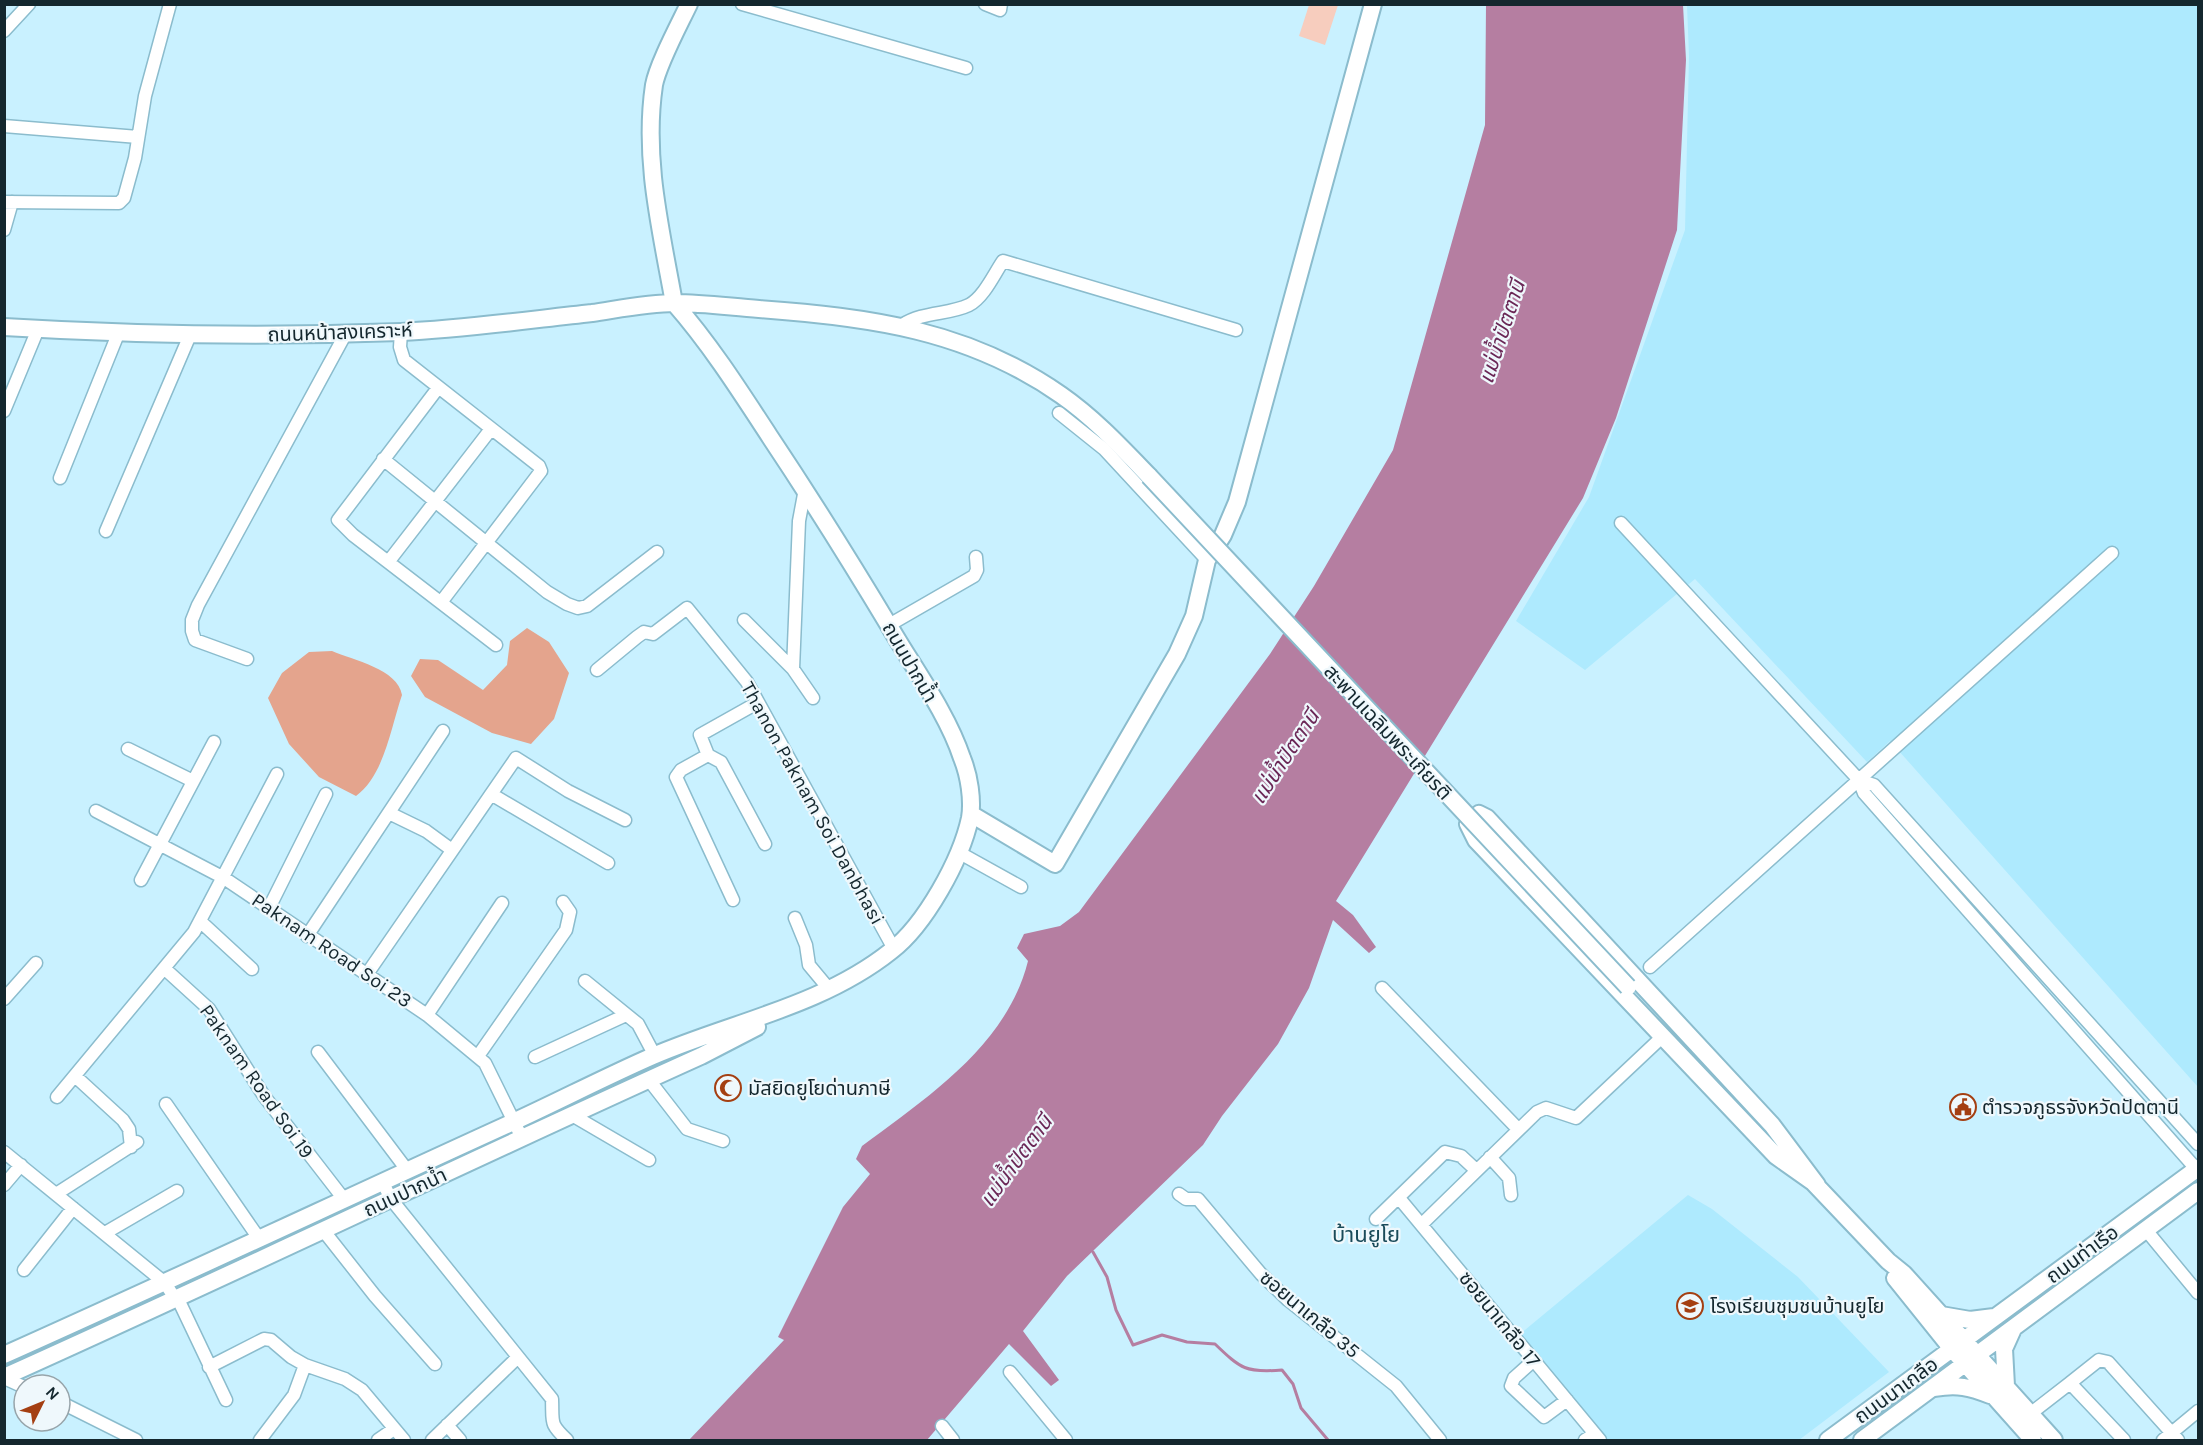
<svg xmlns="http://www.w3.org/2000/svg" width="2203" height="1445" font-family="Karla,'Noto Sans Thai',sans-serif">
<rect width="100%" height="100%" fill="#c9f1ff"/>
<path fill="#aeeafe" d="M 1687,5 L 2198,5 L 2198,1087 L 1890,741 L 1867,762 L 1695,579 L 1585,670 L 1516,621 L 1589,497 L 1685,230 L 1689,56 Z
M 1688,1195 L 1712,1209 L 1798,1277 L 1889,1372 L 1799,1440 L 1607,1440 L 1520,1334 Z"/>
<path fill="#f7cdbe" d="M 1309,5 L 1338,5 L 1325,45 L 1299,36 Z"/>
<path fill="#e4a48d" d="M 527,628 L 549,642 L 569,673 L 554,719 L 531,744 L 492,733 L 425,697 L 411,676 L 420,659 L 438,660 L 483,690 L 507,665 L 510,641 Z
M 332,651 C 353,660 398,669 402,695 C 391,727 384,776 356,796 L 319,777 L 289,744 L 268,698 L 282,673 L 309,652 Z"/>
<path fill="#b57ea1" d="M 1486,5 L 1683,5 L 1686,60 L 1677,230 L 1616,418 L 1583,498 L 1336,901 L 1353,915 L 1376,947 L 1369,953 L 1333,920 L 1309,988 L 1278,1044 L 1222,1116 L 1203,1145 L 1067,1276 L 1023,1331 L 1059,1380 L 1051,1386 L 1009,1344 L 927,1440 L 689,1440 L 784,1340 L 778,1337 L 843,1207 L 870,1174 L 856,1159 L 862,1146 C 928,1097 1007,1045 1028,961 L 1017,948 L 1024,934 L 1060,926 L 1079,912 L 1270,654 L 1314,586 L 1393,450 L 1485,125 Z"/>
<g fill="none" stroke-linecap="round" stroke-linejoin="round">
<path stroke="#b57ea1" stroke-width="3" d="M 1093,1252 L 1107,1277 L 1116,1310 L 1133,1345 L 1162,1335 L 1187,1342 L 1215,1344 C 1241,1369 1246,1373 1282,1370 L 1293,1384 L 1301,1408 L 1328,1440"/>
<defs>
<path id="street" d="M 742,4 L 966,68
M 985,4 L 1000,10 L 1001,4
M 4,31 L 29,4
M 4,126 L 138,137
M 4,202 L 119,203 L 124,198 L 135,158 L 145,96 L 170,4
M 4,230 L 12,202
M 902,325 C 924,311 948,315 969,305 C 984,297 994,274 1003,261 L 1236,330
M 401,332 L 400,347 L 404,360 L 539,466 L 541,471 L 442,601
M 438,388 L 338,520 L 353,535 L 496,645
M 4,411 L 38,329
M 1059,413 L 1104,449 L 1207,560
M 383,459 L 547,592 L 567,604 L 578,608 L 587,606 L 657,552
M 60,478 L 118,334
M 805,489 L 799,521 L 793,669 L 813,698
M 1621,523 L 1859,780 L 1864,793 L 2198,1171
M 106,531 L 190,335
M 389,561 L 491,429
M 744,620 L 793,669
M 889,625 L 974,576 L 977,570 L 976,557
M 247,659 L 195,640 L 192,631 L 192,620 L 198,605 L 346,333
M 597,670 L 637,637 L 644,632 L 653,634 L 687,608 L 747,682 L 894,949
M 128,749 L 193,781
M 708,755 L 721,762 L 765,844
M 1859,780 L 1874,785 L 2198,1144
M 491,794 L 608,863
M 96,811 L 224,878 L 427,1015 L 485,1063 L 522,1138
M 389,813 L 426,831 L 452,850
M 958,852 L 1021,887
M 141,880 L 214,742
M 733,900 L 676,777 L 681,770 L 708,755 L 700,735 L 757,703
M 269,908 L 326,794
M 795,918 L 806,945 L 809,965 L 829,989
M 201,922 L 252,969
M 307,936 L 443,731
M 1650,967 L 2112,553
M 165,969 L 209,1009 L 264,1096 L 343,1198
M 367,974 L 516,758 L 568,791 L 625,820
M 585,981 L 638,1024 L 655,1056
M 1382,988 L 1518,1129
M 4,999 L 36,963
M 427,1015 L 502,903
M 318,1052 L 407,1170
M 478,1056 L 566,930 L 570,912 L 563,902
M 535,1057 L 626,1015
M 75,1076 L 123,1120 L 129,1129 L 131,1147
M 649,1080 L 687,1129 L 723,1141
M 57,1097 L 194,932 L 277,774
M 166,1104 L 260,1240
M 572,1115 L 649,1160
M 4,1152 L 165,1283 L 176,1300
M 1490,1157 L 1509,1178 L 1511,1195
M 382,1181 L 391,1199 L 552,1399 C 553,1423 549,1423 567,1440
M 4,1185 L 21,1165
M 56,1194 L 137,1142
M 1179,1194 L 1186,1199 L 1198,1199 L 1261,1274 L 1288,1300 L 1396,1386 L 1440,1440
M 1399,1198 L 1600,1440
M 1376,1219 L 1445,1152 L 1461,1156 L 1476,1170
M 1422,1224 L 1537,1112 L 1546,1108 L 1576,1118 L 1661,1038
M 323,1230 L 375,1296 L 435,1364
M 2146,1230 L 2198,1293
M 105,1233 L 177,1191
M 24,1270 L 73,1208
M 178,1299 L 226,1400
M 1534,1360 L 1514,1378 L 1511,1386 L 1544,1417 L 1567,1400
M 209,1367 L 264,1339 L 271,1340 L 291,1357 L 305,1365 L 345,1379 L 362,1390 L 404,1440
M 1010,1372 L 1066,1440
M 4,1378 L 24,1387
M 60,1402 L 136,1440
M 2030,1414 L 2070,1383
M 447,1425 L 460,1440
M 942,1426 L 953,1440
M 260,1440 L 294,1395 L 305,1365
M 378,1440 L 394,1429
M 432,1440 L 518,1357
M 1585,1440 L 1595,1434
M 2124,1440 L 2070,1383 L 2099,1360 L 2108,1362 L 2178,1440
M 2163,1440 L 2198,1411"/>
<path id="secondary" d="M 674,303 C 661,230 643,159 654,85 C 658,64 679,25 689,4
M 4,327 C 137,335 268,337 401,332 C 465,329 528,320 592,313 C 619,309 648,303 675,303 C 703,303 731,307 759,309 C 869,317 968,330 1061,395 C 1094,418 1121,447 1149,476
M 971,814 L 1055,864 L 1177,654 L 1194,616 L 1207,560 L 1223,535 L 1237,502 L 1373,4
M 1479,814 L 1487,818 L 1772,1125 L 1817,1185 L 1776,1156 L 1476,840 L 1468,824 Z
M 1810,1179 L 1888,1261 L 1904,1274 L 2054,1440
M 1895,1278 L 1952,1349 L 2033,1440
M 1941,1315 L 1970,1320 L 1994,1317
M 4,1355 C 174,1279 342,1200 511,1123 C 559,1101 605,1077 653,1056 C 732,1022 822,1006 891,951 C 925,925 961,860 970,818 C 973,800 969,775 962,758 C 947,713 915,670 891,629 C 852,564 812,500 770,437 C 740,391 710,344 674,303
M 4,1377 C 238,1272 468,1161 701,1056 L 757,1027
M 2006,1386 L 2004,1349 L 2013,1329
M 1935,1388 C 1957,1384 1970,1387 1990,1395
M 1828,1440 L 2198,1168
M 1862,1440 L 2198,1191"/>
</defs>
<use href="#street" stroke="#8bbccd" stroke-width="15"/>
<use href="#secondary" stroke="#8bbccd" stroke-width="20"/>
<use href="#street" stroke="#fff" stroke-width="12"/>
<use href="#secondary" stroke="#fff" stroke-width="16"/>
<defs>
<path id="secondary-bridge" d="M 1149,476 L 1628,987"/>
</defs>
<use href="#secondary-bridge" stroke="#8bbccd" stroke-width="20" stroke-linecap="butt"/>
<use href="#secondary-bridge" stroke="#fff" stroke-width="16"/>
</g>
<defs>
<symbol id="mosque-ring" viewBox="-11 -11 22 22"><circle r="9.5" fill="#eff8fc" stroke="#a43f12" stroke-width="1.5"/><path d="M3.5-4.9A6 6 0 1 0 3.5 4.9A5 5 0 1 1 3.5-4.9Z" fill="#a43f12"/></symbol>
<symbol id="civic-ring" viewBox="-11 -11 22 22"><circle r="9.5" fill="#eff8fc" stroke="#a43f12" stroke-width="1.5"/><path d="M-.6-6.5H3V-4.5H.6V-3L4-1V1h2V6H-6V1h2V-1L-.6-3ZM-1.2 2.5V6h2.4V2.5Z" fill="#a43f12"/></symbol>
<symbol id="school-ring" viewBox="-11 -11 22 22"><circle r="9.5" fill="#eff8fc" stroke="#a43f12" stroke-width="1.5"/><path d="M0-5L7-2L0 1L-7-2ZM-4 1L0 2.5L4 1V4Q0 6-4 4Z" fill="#a43f12"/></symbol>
</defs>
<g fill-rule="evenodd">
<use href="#mosque-ring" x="713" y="1073" width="30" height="30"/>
<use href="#civic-ring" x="1948" y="1092" width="30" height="30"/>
<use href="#school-ring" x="1675" y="1291" width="30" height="30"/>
</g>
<g text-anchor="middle" stroke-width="4.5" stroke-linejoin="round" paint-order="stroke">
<g font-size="20" fill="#14272e" stroke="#eff8fc">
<text transform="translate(340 332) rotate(-2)" y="7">ถนนหน้าสงเคราะห์</text>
<text transform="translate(910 662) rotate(60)" y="7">ถนนปากน้ำ</text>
<text transform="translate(1388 732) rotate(47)" y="7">สะพานเฉลิมพระเกียรติ</text>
<text transform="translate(813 803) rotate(61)" y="7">Thanon Paknam Soi Danbhasi</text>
<text transform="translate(332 950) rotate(34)" y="7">Paknam Road Soi 23</text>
<text transform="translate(257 1081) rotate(55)" y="7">Paknam Road Soi 19</text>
<text transform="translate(405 1192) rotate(-25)" y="7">ถนนปากน้ำ</text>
<text transform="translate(2082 1254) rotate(-36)" y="7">ถนนท่าเรือ</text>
<text transform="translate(1310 1314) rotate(40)" y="7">ซอยนาเกลือ 35</text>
<text transform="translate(1500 1319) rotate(51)" y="7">ซอยนาเกลือ 17</text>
<text transform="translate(1896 1390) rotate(-36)" y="7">ถนนนาเกลือ</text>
</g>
<g font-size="20" fill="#14272e" stroke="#eff8fc" text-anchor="start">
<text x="748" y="1095">มัสยิดยูโยด่านภาษี</text>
<text x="1982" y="1114">ตำรวจภูธรจังหวัดปัตตานี</text>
<text x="1710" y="1313">โรงเรียนชุมชนบ้านยูโย</text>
</g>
<g font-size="21" font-style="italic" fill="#6a2756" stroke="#eff8fc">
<text transform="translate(1502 332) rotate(-72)" y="7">แม่น้ำปัตตานี</text>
<text transform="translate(1285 757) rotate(-57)" y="7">แม่น้ำปัตตานี</text>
<text transform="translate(1016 1161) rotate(-54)" y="7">แม่น้ำปัตตานี</text>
</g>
<g font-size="22" fill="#1a4b5a" stroke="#eff8fc">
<text x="1366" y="1242">บ้านยูโย</text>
</g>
</g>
<rect width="2203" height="1445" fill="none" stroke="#14272e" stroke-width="12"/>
<g transform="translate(42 1403) rotate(47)"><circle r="28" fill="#eff8fc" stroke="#97a4aa" stroke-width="1.5"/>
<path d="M0-4.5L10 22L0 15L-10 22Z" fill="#a43f12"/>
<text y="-9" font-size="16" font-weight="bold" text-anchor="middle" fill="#14272e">N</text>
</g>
</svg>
